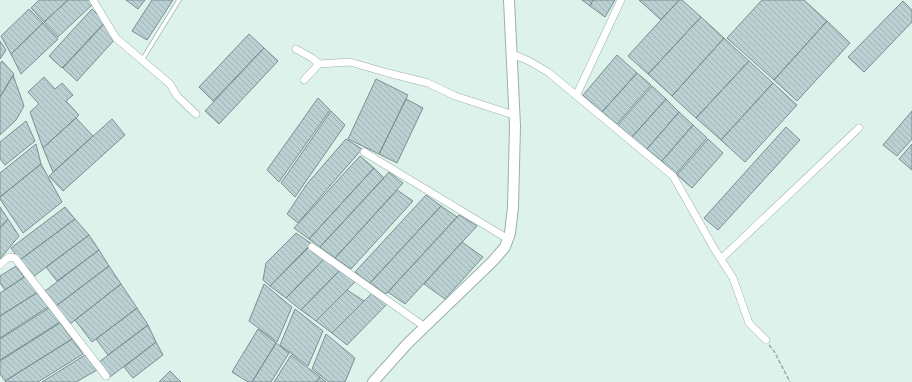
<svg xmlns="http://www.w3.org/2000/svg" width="912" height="382" font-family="'IBM Plex Serif',serif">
<defs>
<pattern id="building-back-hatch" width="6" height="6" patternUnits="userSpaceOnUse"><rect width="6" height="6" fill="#bad0d2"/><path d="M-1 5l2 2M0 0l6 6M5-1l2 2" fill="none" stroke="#a0b3b5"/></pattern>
</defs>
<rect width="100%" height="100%" fill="#ddf2eb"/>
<path fill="url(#building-back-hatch)" stroke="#7a8f90" d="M 39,0 L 68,0 L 44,22 L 31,8 Z
M 68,0 L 92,0 L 94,3 L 58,37 L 44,22 Z
M 126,0 L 145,0 L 138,9 Z
M 152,0 L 173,0 L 147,40 L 132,31 Z
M 582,0 L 593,0 L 590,6 Z
M 593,0 L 615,0 L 605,17 L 590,6 Z
M 639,0 L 679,0 L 661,20 Z
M 679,0 L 682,0 L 701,17 L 648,74 L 628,56 Z
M 762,0 L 804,0 L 827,21 L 774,80 L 727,38 Z
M 903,1 L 912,10 L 912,22 L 864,72 L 848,57 Z
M 29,9 L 43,23 L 11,54 L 1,36 Z
M 92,9 L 105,22 L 62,68 L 49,56 Z
M 701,17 L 724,38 L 672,96 L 648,74 Z
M 827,21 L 850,43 L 797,101 L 774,80 Z
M 43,23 L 58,39 L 21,74 L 11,54 Z
M 104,24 L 116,38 L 77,81 L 63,68 Z
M 249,34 L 264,48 L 213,101 L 199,87 Z
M 724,38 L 749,61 L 696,118 L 672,96 Z
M 0,41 L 6,50 L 0,59 Z
M 264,48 L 278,61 L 219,124 L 205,111 Z
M 617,55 L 637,73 L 602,112 L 583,95 Z
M 2,61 L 14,74 L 0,97 L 0,64 Z
M 749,61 L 773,83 L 721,140 L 696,118 Z
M 637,73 L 651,85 L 617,124 L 602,112 Z
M 13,75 L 24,106 L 16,120 L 0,135 L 0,97 Z
M 44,77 L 55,89 L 62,83 L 73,95 L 66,101 L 79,115 L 43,148 L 30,112 L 39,104 L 28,92 Z
M 376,79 L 408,95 L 379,154 L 348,139 Z
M 773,83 L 797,105 L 745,162 L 721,140 Z
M 652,86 L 666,99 L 632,137 L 618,125 Z
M 318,98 L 330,110 L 279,182 L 267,170 Z
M 406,99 L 423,108 L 397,163 L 379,154 Z
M 666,99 L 679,112 L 646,150 L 632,137 Z
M 331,111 L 345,125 L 295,197 L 281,183 Z
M 912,111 L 912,139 L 897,156 L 883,145 Z
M 679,112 L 693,125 L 662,161 L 647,149 Z
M 76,118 L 93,136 L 53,172 L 43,148 Z
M 112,119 L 125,135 L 63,191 L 49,176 Z
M 26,121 L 35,141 L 5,165 L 0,159 L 0,142 Z
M 693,125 L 707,138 L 676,174 L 662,161 Z
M 786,127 L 800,140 L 718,230 L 704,218 Z
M 346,139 L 362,149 L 298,223 L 287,214 L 307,184 Z
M 708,139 L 723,153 L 692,188 L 677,175 Z
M 36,144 L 41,164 L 0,197 L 0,173 Z
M 912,144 L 912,170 L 899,159 Z
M 360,156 L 374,168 L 309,239 L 294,228 Z
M 41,164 L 62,202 L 23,233 L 0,199 L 0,197 Z
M 374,168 L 384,178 L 320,247 L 309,239 Z
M 389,172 L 403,183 L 335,258 L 320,247 Z
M 397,190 L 413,201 L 351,269 L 335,258 Z
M 426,195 L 441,206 L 370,283 L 355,272 Z
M 441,206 L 457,217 L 386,294 L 370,283 Z
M 0,207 L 8,219 L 0,228 Z
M 65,207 L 75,219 L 20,260 L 11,248 Z
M 459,215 L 477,226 L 405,304 L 388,292 Z
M 8,219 L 19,236 L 0,259 L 0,228 Z
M 75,219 L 89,235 L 33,277 L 20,260 Z
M 296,233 L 312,244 L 270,286 L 263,280 L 266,263 Z
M 89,235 L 99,250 L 57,281 L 46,267 Z
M 462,242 L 483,257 L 445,299 L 424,284 Z
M 308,247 L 324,259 L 286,298 L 270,286 Z
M 99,250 L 109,266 L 56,306 L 45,291 Z
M 324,259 L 340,270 L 301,310 L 286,298 Z
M 16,266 L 24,277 L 5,290 L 0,283 L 0,276 Z
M 109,266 L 121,284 L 70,324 L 56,306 Z
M 340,270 L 356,281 L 316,321 L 301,310 Z
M 26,276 L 38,292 L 0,316 L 0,293 Z
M 121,284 L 137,308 L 92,342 L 75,320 Z
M 264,284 L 292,307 L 277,342 L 249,321 Z
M 347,290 L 364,301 L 332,333 L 316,321 Z
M 38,292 L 48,307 L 0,338 L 0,316 Z
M 372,293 L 388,303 L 347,345 L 332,333 Z
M 49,308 L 60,322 L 0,360 L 0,339 Z
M 137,308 L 148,325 L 108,355 L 96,339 Z
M 295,309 L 323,331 L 308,366 L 280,345 Z
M 60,323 L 72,339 L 5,381 L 0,374 L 0,361 Z
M 148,325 L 156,342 L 110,377 L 99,362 Z
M 258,329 L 276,343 L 252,382 L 248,382 L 232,372 Z
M 326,334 L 355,358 L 345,382 L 329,382 L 312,369 Z
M 72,339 L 83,354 L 38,382 L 6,382 L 5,381 Z
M 156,342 L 163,355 L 133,378 L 124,367 Z
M 276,343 L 289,353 L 271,382 L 252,382 Z
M 85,355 L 97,370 L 76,382 L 42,382 Z
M 291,355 L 320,377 L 316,382 L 274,382 Z
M 170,371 L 181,382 L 159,382 Z
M 320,377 L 326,382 L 316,382 Z"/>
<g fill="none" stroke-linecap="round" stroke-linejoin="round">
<defs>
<path id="lane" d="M 142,60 L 179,0"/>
<path id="street" d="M 93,0 L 116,38 L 170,84 L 177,96 L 196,114
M 296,49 L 312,58 L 319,64
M 512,54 L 529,61 L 548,72 L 673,176 L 715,250 L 733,278 L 749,323 L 766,340
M 304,80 L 319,64 L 350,62 L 388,73 L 428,83 L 455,96 L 514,115
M 576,96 L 621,0
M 364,152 L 508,239
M 312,247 L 425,327
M 721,259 L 859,128
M 0,265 L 4,261 L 9,257 L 15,258 L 106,376"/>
<path id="secondary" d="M 373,382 L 407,344 L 493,261 L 505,247 L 510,233 L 513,207 L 515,126 L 509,0"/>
</defs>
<use href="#lane" stroke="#9cb0aa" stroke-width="5"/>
<use href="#street" stroke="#9cb0aa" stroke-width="8"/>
<use href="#secondary" stroke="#9cb0aa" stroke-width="12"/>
<path stroke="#98a8a3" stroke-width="1.5" stroke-dasharray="4 2" stroke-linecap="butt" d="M 769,345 L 774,351 L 790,382"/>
<use href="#lane" stroke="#fff" stroke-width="3.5"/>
<use href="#street" stroke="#fff" stroke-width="7"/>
<use href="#secondary" stroke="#fff" stroke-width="10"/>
</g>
</svg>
